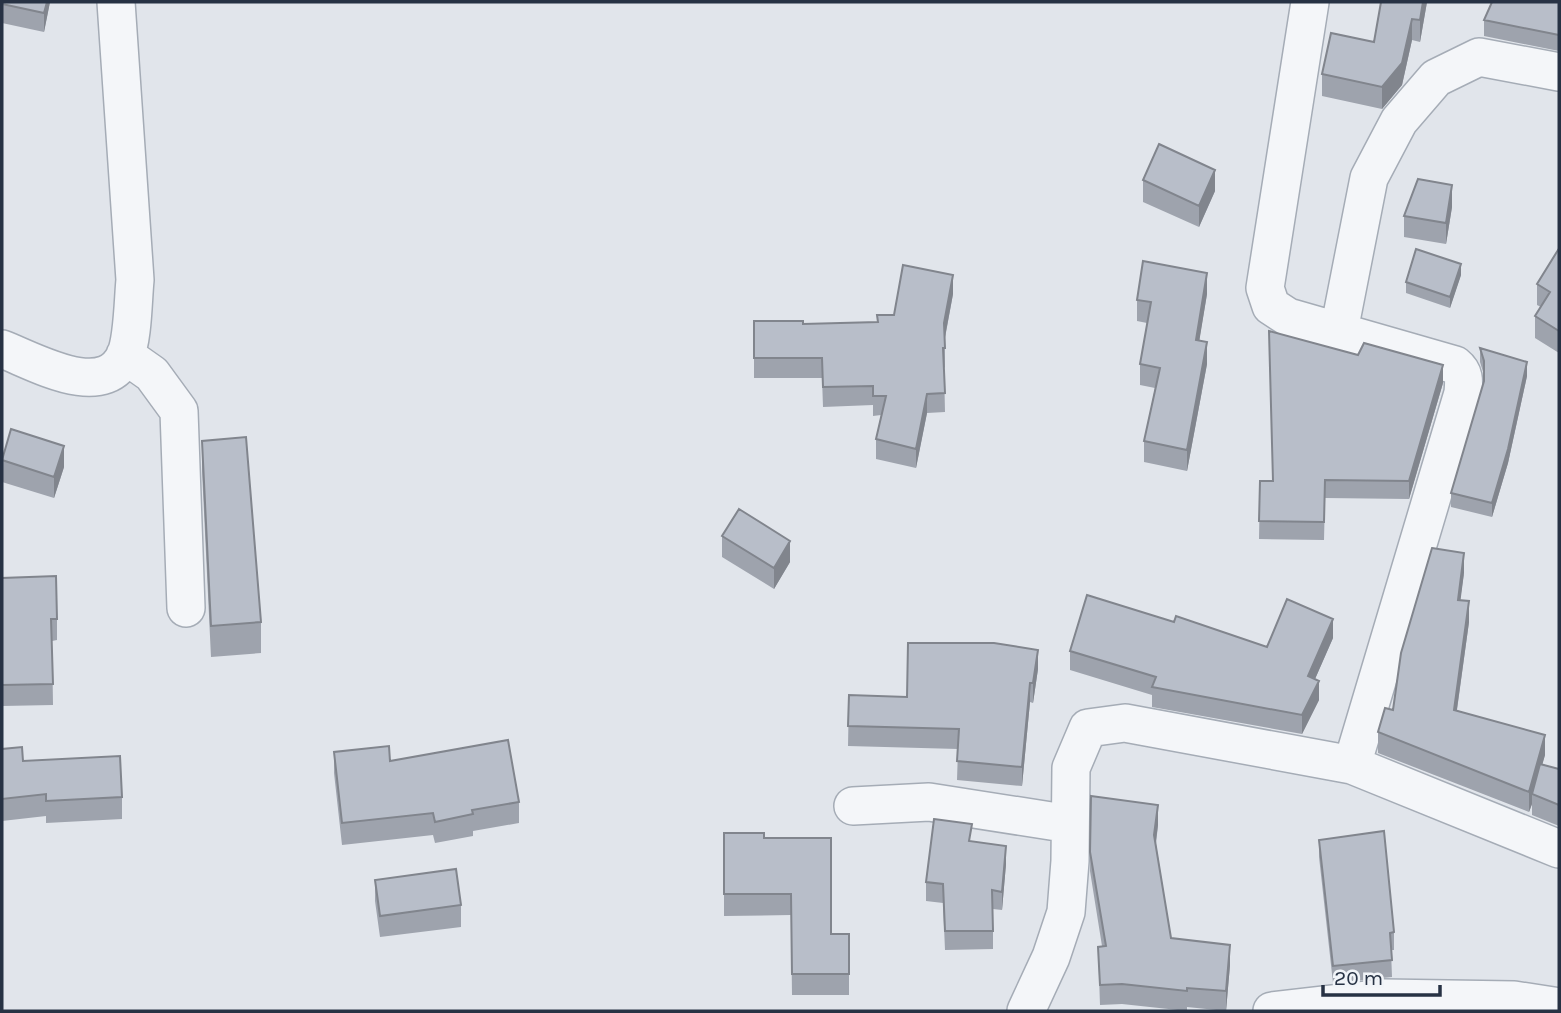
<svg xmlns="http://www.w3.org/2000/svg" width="1561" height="1013" font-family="Karla,sans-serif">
<rect width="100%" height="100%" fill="#e1e5eb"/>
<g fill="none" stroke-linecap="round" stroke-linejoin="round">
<defs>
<path id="minor" d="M 1310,2 L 1265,288 L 1271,306 L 1288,317 L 1455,365 C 1465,373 1464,381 1463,393 L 1352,765
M 1339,331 L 1369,178 L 1399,121 L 1436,78 L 1479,57 L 1559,72
M 2,349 C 34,361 103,402 125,356 C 133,340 133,299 135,280 L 116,2
M 125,355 L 152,374 L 179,411 L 186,608
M 853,806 L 929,802 L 1070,824
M 1026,1011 L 1051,957 L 1066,912 L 1070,861 L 1071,768 L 1088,728 L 1125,723 L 1352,765 L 1559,849
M 1272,1011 L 1383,998 L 1514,1000 L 1559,1007"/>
</defs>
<use href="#minor" stroke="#a5acb6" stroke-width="40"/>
<use href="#minor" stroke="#f4f6f9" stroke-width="37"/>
</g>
<path fill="#9ea3ad" d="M 2,2 L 50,2 L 44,32 L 2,23 Z
M 1381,2 L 1427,2 L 1420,42 L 1412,40 L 1402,85 L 1382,109 L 1322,96 L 1322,74 L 1374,42 Z
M 1559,2 L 1559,51 L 1484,36 L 1484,20 Z
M 1143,180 L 1215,191 L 1199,227 L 1143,202 Z
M 1452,207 L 1446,244 L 1404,237 L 1404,216 Z
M 1559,251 L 1559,353 L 1535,338 L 1535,316 L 1541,307 L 1537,305 L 1537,284 Z
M 1461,275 L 1450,308 L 1406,293 L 1406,282 Z
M 953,294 L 945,338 L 945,367 L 944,368 L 945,412 L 927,413 L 916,468 L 876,459 L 876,439 L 881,415 L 873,416 L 873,405 L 823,407 L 822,378 L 754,378 L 754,321 L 803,324 L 877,322 L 894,315 Z
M 1207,294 L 1199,341 L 1207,364 L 1187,471 L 1144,462 L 1144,441 L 1155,388 L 1140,385 L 1140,364 L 1147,323 L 1137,321 L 1137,300 Z
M 1480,348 L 1527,376 L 1508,463 L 1492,517 L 1451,507 L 1451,493 L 1484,381 L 1484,375 L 1480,362 Z
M 1443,383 L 1409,499 L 1325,498 L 1324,540 L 1259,539 L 1260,481 L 1272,481 Z
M 202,441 L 261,622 L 261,653 L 211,657 L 202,471 Z
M 2,458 L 64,467 L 54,498 L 2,482 Z
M 722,536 L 790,562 L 774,589 L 722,557 Z
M 1464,573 L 1460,600 L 1469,622 L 1457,710 L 1545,755 L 1542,764 L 1559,769 L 1559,826 L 1532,815 L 1532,804 L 1529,812 L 1378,753 L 1378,732 L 1393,710 Z
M 2,578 L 57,619 L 57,640 L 52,641 L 53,705 L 2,706 Z
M 1174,622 L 1267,647 L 1333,638 L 1315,679 L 1319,700 L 1302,734 L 1152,707 L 1152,695 L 1070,670 L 1070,651 Z
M 1038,669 L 1033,703 L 1030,702 L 1022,786 L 957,780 L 958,749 L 848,746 L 849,695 L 907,697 Z
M 2,749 L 23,761 L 122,797 L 122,819 L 46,823 L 46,816 L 2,821 Z
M 334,752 L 390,761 L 519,802 L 519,823 L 473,831 L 473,836 L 435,843 L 433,835 L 342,845 L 334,773 Z
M 1091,796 L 1158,825 L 1156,844 L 1171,938 L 1230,965 L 1226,1011 L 1187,1007 L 1187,1011 L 1122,1004 L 1100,1005 L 1098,947 L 1102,946 L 1090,871 Z
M 724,833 L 764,838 L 831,934 L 849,934 L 849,995 L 792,995 L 791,915 L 724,916 Z
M 1319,840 L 1394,932 L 1394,950 L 1391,950 L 1392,977 L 1333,983 L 1319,857 Z
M 972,842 L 1006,864 L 1002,910 L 993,909 L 993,949 L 945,950 L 943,903 L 926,901 L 926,882 Z
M 375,880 L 461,905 L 461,927 L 380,937 L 375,901 Z"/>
<path fill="#81858d" d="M 47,2 L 50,2 L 44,32 L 44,13 Z
M 1423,2 L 1427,2 L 1420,42 L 1420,20 Z
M 1412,19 L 1412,40 L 1402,85 L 1382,109 L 1382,87 Z
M 1215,170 L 1215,191 L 1199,227 L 1199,206 Z
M 1452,185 L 1452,207 L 1446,244 L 1446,223 Z
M 1461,264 L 1461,275 L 1450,308 L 1450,297 Z
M 1207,273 L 1207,294 L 1196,361 L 1196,340 Z
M 953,275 L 953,294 L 944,342 L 944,323 Z
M 1207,342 L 1207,364 L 1187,471 L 1187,450 Z
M 1527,362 L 1527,376 L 1508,463 L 1492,517 L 1492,503 Z
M 1443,365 L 1443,383 L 1409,499 L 1409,481 Z
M 927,394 L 927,413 L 916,468 L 916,449 Z
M 64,446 L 64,467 L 54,498 L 54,477 Z
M 790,541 L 790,562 L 774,589 L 774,568 Z
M 1464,553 L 1464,573 L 1458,620 L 1458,600 Z
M 1469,601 L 1469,622 L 1454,730 L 1454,710 Z
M 1333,619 L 1333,638 L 1308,695 L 1308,676 Z
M 1038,650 L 1038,669 L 1033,703 L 1033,683 Z
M 1319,681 L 1319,700 L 1302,734 L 1302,715 Z
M 1030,683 L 1030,702 L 1022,786 L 1022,767 Z
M 1545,735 L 1545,755 L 1534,795 L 1532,794 L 1532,804 L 1529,812 L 1529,792 Z
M 1158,805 L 1158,825 L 1154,855 L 1154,835 Z
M 1006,846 L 1006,864 L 1002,910 L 1002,892 Z
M 1230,945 L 1230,965 L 1226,1011 L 1226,991 Z"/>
<path fill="#b8bec9" stroke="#81858d" stroke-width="2" d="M 2,2 L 47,2 L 44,13 L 2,4 Z
M 1381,2 L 1423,2 L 1420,20 L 1412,19 L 1402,63 L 1382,87 L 1322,74 L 1331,33 L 1374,42 Z
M 1492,2 L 1559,2 L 1559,35 L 1484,20 Z
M 1159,144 L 1215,170 L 1199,206 L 1143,180 Z
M 1418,179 L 1452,185 L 1446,223 L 1404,216 Z
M 1416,249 L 1461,264 L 1450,297 L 1406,282 Z
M 1558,250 L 1559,251 L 1559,331 L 1535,316 L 1550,292 L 1537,284 Z
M 1143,261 L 1207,273 L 1196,340 L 1207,342 L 1187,450 L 1144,441 L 1160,368 L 1140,364 L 1151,302 L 1137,300 Z
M 903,265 L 953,275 L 944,323 L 945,348 L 943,348 L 945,393 L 927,394 L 916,449 L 876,439 L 886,396 L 873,396 L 873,386 L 823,387 L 822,358 L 754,358 L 754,321 L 803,321 L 803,324 L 878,322 L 877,315 L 894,315 Z
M 1269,331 L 1358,355 L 1364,343 L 1443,365 L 1409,481 L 1325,480 L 1324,522 L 1259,521 L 1260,481 L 1273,481 Z
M 1480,348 L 1527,362 L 1508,449 L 1492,503 L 1451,493 L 1484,381 L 1484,361 Z
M 11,429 L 64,446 L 54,477 L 2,460 Z
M 246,437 L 261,622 L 211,626 L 202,441 Z
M 739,509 L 790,541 L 774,568 L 722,536 Z
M 1432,548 L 1464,553 L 1458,600 L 1469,601 L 1454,710 L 1545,735 L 1529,792 L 1378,732 L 1385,708 L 1393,710 L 1401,653 Z
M 56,576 L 57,619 L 51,619 L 53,684 L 2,685 L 2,578 Z
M 1087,595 L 1174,622 L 1176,616 L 1267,647 L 1287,599 L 1333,619 L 1308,676 L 1319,681 L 1302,715 L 1152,687 L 1156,677 L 1070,651 Z
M 908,643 L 994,643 L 1038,650 L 1033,683 L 1030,683 L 1022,767 L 957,761 L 959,729 L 848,726 L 849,695 L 907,697 Z
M 508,740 L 519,802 L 472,810 L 473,814 L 435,822 L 433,813 L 342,823 L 334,752 L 389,746 L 390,761 Z
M 22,747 L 23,761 L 120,756 L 122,797 L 46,801 L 46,794 L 2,799 L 2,749 Z
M 1540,764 L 1559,769 L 1559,805 L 1532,794 Z
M 1091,796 L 1158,805 L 1154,835 L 1171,938 L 1230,945 L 1226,991 L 1187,988 L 1187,991 L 1122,984 L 1100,985 L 1098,947 L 1106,946 L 1090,852 Z
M 934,819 L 972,824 L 969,841 L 1006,846 L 1002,892 L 992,890 L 993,931 L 945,931 L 943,884 L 926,882 Z
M 1384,831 L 1394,932 L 1390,933 L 1392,960 L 1333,966 L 1319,840 Z
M 724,833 L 764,833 L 764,838 L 831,838 L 831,934 L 849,934 L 849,974 L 792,974 L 791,894 L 724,894 Z
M 456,869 L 461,905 L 380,916 L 375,880 Z"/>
<rect width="1561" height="1013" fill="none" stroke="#273244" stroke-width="7"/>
<path d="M1323 985v10h117v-10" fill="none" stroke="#273244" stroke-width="3.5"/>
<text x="1334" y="985" font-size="21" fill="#273244" stroke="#f1f4f8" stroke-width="5" paint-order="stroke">20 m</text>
</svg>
